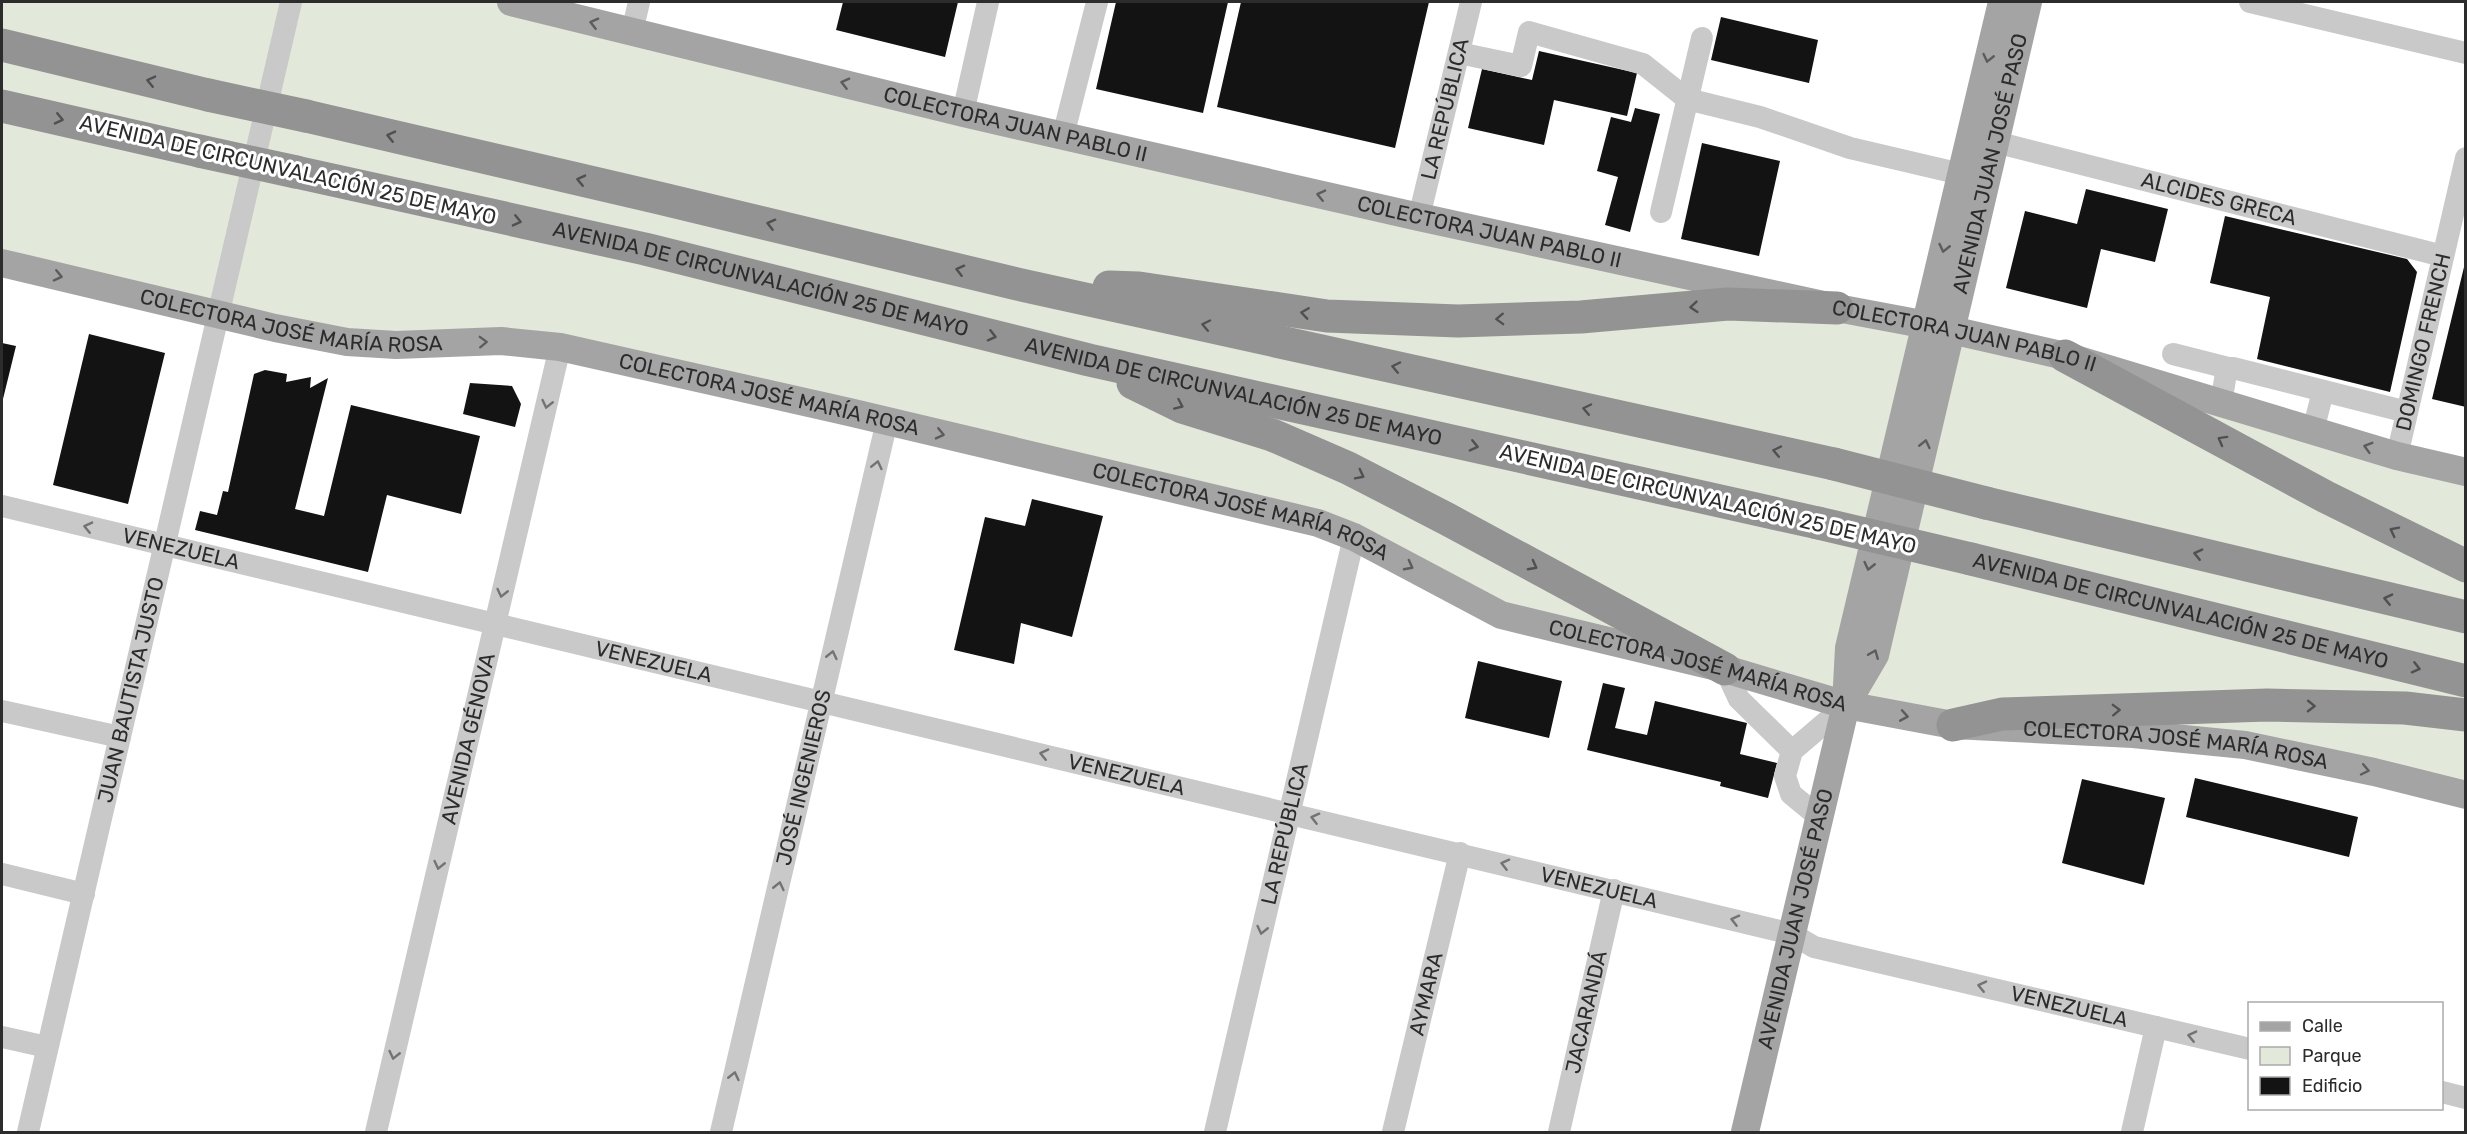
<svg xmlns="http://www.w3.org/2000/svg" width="2467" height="1134" font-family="Rubik,sans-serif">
<rect width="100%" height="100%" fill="#fff"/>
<path fill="#e2e8da" d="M 2,2 L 511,2 L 1837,308 L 2465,472 L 2465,795 L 2374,772 L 1953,725 L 1501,615 L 1354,537 L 560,347 L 396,345 L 2,263 Z"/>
<path fill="#131313" d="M 843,2 L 958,2 L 945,57 L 836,30 Z
M 1116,2 L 1228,2 L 1203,113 L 1096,89 Z
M 1241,2 L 1429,2 L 1395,148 L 1217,107 Z
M 1721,17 L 1818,40 L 1809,83 L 1711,60 Z
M 1539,51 L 1637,73 L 1627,116 L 1554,100 L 1544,145 L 1468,128 L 1482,69 L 1532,80 Z
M 1635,108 L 1660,114 L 1630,232 L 1605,225 L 1618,177 L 1597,171 L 1611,117 L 1631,122 Z
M 1702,143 L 1780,161 L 1759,256 L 1681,239 Z
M 2086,189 L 2168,209 L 2155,262 L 2101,249 L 2087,308 L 2006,288 L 2025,211 L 2077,224 Z
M 2225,216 L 2407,259 L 2417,272 L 2390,392 L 2257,359 L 2270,297 L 2210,283 Z
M 2465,263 L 2466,263 L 2466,407 L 2432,399 Z
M 89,334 L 165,353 L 128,504 L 53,485 Z
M 2,343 L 16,346 L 2,403 Z
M 265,370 L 287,374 L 286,382 L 311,377 L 310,388 L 328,378 L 295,509 L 324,516 L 351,405 L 480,436 L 461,514 L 387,495 L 368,572 L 195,530 L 200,511 L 217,515 L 223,491 L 228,492 L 254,374 Z
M 470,383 L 512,386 L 521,404 L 515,427 L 463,414 Z
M 1032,499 L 1103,516 L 1072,637 L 1021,623 L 1014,664 L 954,650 L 985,517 L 1025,526 Z
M 1478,661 L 1562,681 L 1549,738 L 1465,718 Z
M 1603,683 L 1625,688 L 1615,728 L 1647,735 L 1655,701 L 1747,723 L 1740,754 L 1777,763 L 1768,798 L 1720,786 L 1721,782 L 1587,750 Z
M 2195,778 L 2358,817 L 2349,857 L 2186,817 Z
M 2082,779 L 2165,798 L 2144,885 L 2062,863 Z"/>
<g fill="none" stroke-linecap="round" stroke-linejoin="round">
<g stroke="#c9c9c9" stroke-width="22">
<path d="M 2250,2 L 2466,53"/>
<path d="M 632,32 L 639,2"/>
<path d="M 1459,53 L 1521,66 L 1529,32 L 1643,64 L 1687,99 L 1760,117 L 1850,148 L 1961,174"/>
<path d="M 963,113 L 988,2"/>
<path d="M 1063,136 L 1097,2"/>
<path id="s1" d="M 1995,142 L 2443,256"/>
<path d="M 1661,212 L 1702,38"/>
<path id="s2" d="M 1419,217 L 1471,2"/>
<path d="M 2173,354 L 2228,368"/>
<path d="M 2221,404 L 2226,373 L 2228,368 L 2233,368 L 2407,412"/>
<path d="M 2313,431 L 2323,391"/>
<path id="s3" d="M 2397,456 L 2466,158"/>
<path id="s4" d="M 2,506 L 1792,934 L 1814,947 L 2250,1049"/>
<path d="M 1725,669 L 1739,699 L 1792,751"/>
<path d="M 2,711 L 120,737"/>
<path d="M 1819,817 L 1791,794 L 1785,776 L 1792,751 L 1846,705"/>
<path d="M 2,874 L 84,894"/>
<path d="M 2,1037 L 47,1047"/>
<path d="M 2442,1092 L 2466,1098"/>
<path id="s5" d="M 28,1132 L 291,2"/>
<path id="s6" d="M 376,1132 L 560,347"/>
<path id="s7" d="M 721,1132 L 887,421"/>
<path id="s8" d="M 1215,1132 L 1354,537"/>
<path id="s9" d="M 1393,1132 L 1460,853"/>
<path id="s10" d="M 1559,1132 L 1614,890"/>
<path d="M 2132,1132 L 2156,1027"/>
</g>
<g stroke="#a4a4a4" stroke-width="28">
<path id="s11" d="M 511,2 L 963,113 L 1419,217 L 1837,308 L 1938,327 L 2065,356 L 2397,456 L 2466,472"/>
<path id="s12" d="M 2,263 L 275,328 L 347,342 L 396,345 L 501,341 L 560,347 L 849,412 L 1318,523 L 1354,537 L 1501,615 L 1725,669 L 1846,705 L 1953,725 L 2133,734 L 2245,745 L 2374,772 L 2466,795"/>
<path id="s13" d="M 1848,701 L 1875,655 L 2028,2"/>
<path id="s14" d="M 1745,1132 L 1846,705 L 1849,648 L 2002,2"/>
</g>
<g stroke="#939393" stroke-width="33">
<path d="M 2,45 L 208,95"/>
<path d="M 2,106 L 199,151"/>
<path d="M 306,116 L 659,198 L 1017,284 L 1834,464"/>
<path id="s15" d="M 296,172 L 645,249 L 1089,360 L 1818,523"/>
<path d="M 1109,287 L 1139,288 L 1327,316 L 1458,321 L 1581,317 L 1728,304 L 1837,308"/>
<path d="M 2065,356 L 2326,497 L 2466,566"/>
<path d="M 1133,383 L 1182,407 L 1272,435 L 1348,468 L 1447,519 L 1725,669"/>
<path d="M 1986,503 L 2466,617"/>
<path id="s16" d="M 1971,559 L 2466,681"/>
<path d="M 1953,725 L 2002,714 L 2267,705 L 2405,708 L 2466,715"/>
</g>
<path stroke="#939393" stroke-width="33" d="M 208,95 L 306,116
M 199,151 L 296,172
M 1834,464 L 1986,503
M 1818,523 L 1971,559"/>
</g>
<defs><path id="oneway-chevron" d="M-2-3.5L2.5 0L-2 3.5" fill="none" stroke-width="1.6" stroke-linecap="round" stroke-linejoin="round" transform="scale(1.5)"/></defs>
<g stroke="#5c5c5c">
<use href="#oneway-chevron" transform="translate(594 23) rotate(-166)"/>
<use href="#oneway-chevron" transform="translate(1988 58) rotate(103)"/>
<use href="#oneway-chevron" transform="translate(845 83) rotate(-166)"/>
<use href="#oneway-chevron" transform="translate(1321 195) rotate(-167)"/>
<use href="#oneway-chevron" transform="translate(1944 248) rotate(103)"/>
<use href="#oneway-chevron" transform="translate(58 276) rotate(13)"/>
<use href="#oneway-chevron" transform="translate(483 342) rotate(-2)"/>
<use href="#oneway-chevron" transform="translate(940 434) rotate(13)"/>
<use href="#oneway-chevron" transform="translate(1925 444) rotate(-77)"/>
<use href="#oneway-chevron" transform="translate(2368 447) rotate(-164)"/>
<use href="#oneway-chevron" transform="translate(1409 566) rotate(28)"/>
<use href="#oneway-chevron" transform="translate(1869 566) rotate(103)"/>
<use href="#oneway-chevron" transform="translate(1874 654) rotate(-68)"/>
<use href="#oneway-chevron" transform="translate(1904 716) rotate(10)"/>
<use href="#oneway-chevron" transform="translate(2365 770) rotate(12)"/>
</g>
<g stroke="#505050">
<use href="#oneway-chevron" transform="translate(151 81) rotate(-167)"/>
<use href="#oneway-chevron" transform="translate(59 119) rotate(13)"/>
<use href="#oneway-chevron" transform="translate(391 136) rotate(-167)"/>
<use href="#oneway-chevron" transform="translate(581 180) rotate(-167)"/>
<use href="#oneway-chevron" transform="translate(517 221) rotate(13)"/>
<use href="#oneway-chevron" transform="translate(771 224) rotate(-166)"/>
<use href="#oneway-chevron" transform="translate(960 270) rotate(-166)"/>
<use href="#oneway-chevron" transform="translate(1694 307) rotate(175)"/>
<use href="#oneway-chevron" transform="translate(1305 313) rotate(-172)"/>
<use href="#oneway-chevron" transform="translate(1500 319) rotate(178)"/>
<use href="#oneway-chevron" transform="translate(1206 325) rotate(-168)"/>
<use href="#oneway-chevron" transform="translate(992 336) rotate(14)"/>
<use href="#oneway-chevron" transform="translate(1396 367) rotate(-168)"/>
<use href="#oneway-chevron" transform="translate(1179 405) rotate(24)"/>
<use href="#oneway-chevron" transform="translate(1587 409) rotate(-168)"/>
<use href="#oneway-chevron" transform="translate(2222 440) rotate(-151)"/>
<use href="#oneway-chevron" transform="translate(1474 446) rotate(13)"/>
<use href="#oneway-chevron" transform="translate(1777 451) rotate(-168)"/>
<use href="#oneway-chevron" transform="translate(1360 475) rotate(27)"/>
<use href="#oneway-chevron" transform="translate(2394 531) rotate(-153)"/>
<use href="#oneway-chevron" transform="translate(2198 554) rotate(-167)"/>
<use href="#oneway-chevron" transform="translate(1533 566) rotate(28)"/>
<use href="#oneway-chevron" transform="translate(2388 599) rotate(-167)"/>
<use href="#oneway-chevron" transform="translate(2416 668) rotate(14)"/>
<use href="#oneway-chevron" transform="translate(2311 706) rotate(1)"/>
<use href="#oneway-chevron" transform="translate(2116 710) rotate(-2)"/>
</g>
<g stroke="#737373">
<use href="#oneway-chevron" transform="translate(547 404) rotate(103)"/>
<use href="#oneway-chevron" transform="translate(877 465) rotate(-77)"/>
<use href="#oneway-chevron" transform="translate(88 527) rotate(-167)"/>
<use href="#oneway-chevron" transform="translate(502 593) rotate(103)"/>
<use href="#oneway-chevron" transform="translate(832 655) rotate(-77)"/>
<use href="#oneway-chevron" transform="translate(1044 754) rotate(-167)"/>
<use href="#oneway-chevron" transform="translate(1315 818) rotate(-166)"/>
<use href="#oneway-chevron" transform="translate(1505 864) rotate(-166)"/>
<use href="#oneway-chevron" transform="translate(439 865) rotate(103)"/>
<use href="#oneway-chevron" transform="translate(779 886) rotate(-77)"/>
<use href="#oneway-chevron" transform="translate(1735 920) rotate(-166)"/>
<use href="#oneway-chevron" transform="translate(1262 930) rotate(103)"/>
<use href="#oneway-chevron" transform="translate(1982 986) rotate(-167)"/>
<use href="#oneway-chevron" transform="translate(2192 1036) rotate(-167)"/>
<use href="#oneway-chevron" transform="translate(394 1055) rotate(103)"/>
<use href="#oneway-chevron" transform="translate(734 1076) rotate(-77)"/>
</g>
<g text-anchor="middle" stroke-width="6" stroke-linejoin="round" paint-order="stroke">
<g font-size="21" fill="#2c2c2c" stroke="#fff">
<text dy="7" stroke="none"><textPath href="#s2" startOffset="111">LA REPÚBLICA</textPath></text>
<text dy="7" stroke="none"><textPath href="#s11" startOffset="519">COLECTORA JUAN PABLO II</textPath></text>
<text dy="7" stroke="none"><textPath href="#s13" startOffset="558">AVENIDA JUAN JOSÉ PASO</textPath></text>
<text transform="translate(288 170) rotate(13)" y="7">AVENIDA DE CIRCUNVALACIÓN 25 DE MAYO</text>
<text dy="7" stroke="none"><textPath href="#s1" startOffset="231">ALCIDES GRECA</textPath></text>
<text dy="7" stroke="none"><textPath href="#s11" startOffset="1005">COLECTORA JUAN PABLO II</textPath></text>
<text dy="7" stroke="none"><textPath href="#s15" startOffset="477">AVENIDA DE CIRCUNVALACIÓN 25 DE MAYO</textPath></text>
<text dy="7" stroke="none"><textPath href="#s12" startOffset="296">COLECTORA JOSÉ MARÍA ROSA</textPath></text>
<text dy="7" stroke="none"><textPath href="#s11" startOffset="1491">COLECTORA JUAN PABLO II</textPath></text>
<text dy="7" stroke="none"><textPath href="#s3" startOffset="117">DOMINGO FRENCH</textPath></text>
<text dy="7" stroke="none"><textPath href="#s15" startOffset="963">AVENIDA DE CIRCUNVALACIÓN 25 DE MAYO</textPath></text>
<text dy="7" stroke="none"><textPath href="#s12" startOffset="782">COLECTORA JOSÉ MARÍA ROSA</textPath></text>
<text transform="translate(1708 499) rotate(13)" y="7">AVENIDA DE CIRCUNVALACIÓN 25 DE MAYO</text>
<text dy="7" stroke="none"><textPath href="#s12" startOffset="1268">COLECTORA JOSÉ MARÍA ROSA</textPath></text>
<text dy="7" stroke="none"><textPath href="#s4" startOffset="184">VENEZUELA</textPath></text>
<text dy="7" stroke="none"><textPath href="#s16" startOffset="216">AVENIDA DE CIRCUNVALACIÓN 25 DE MAYO</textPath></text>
<text dy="7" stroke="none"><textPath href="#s4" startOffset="670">VENEZUELA</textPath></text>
<text dy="7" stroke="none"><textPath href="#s12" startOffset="1754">COLECTORA JOSÉ MARÍA ROSA</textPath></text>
<text dy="7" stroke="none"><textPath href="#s5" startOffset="454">JUAN BAUTISTA JUSTO</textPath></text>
<text dy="7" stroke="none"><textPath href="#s6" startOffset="404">AVENIDA GÉNOVA</textPath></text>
<text dy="7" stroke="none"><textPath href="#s12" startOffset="2240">COLECTORA JOSÉ MARÍA ROSA</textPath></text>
<text dy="7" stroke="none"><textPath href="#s4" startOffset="1156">VENEZUELA</textPath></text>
<text dy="7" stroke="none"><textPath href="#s7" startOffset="364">JOSÉ INGENIEROS</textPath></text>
<text dy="7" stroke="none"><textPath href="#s8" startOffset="306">LA REPÚBLICA</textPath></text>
<text dy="7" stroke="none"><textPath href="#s4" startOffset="1642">VENEZUELA</textPath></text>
<text dy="7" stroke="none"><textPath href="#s14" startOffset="219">AVENIDA JUAN JOSÉ PASO</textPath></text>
<text dy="7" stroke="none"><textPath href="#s9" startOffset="142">AYMARA</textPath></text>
<text dy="7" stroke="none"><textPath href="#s4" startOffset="2128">VENEZUELA</textPath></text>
<text dy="7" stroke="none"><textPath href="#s10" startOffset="123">JACARANDÁ</textPath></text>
</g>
</g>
<rect width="2467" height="1134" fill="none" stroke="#2c2c2c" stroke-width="6"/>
<rect x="2248" y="1002" width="195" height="108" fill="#ffffff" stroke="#ababab" stroke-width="1.5"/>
<rect x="2260" y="1022" width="30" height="9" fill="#a4a4a4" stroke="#ababab" stroke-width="1.5"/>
<text x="2302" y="1032" font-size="18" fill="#2c2c2c">Calle</text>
<rect x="2260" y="1047" width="30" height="18" fill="#e2e8da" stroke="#ababab" stroke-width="1.5"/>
<text x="2302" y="1062" font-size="18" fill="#2c2c2c">Parque</text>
<rect x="2260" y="1077" width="30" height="18" fill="#131313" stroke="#ababab" stroke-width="1.5"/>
<text x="2302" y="1092" font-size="18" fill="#2c2c2c">Edificio</text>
</svg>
